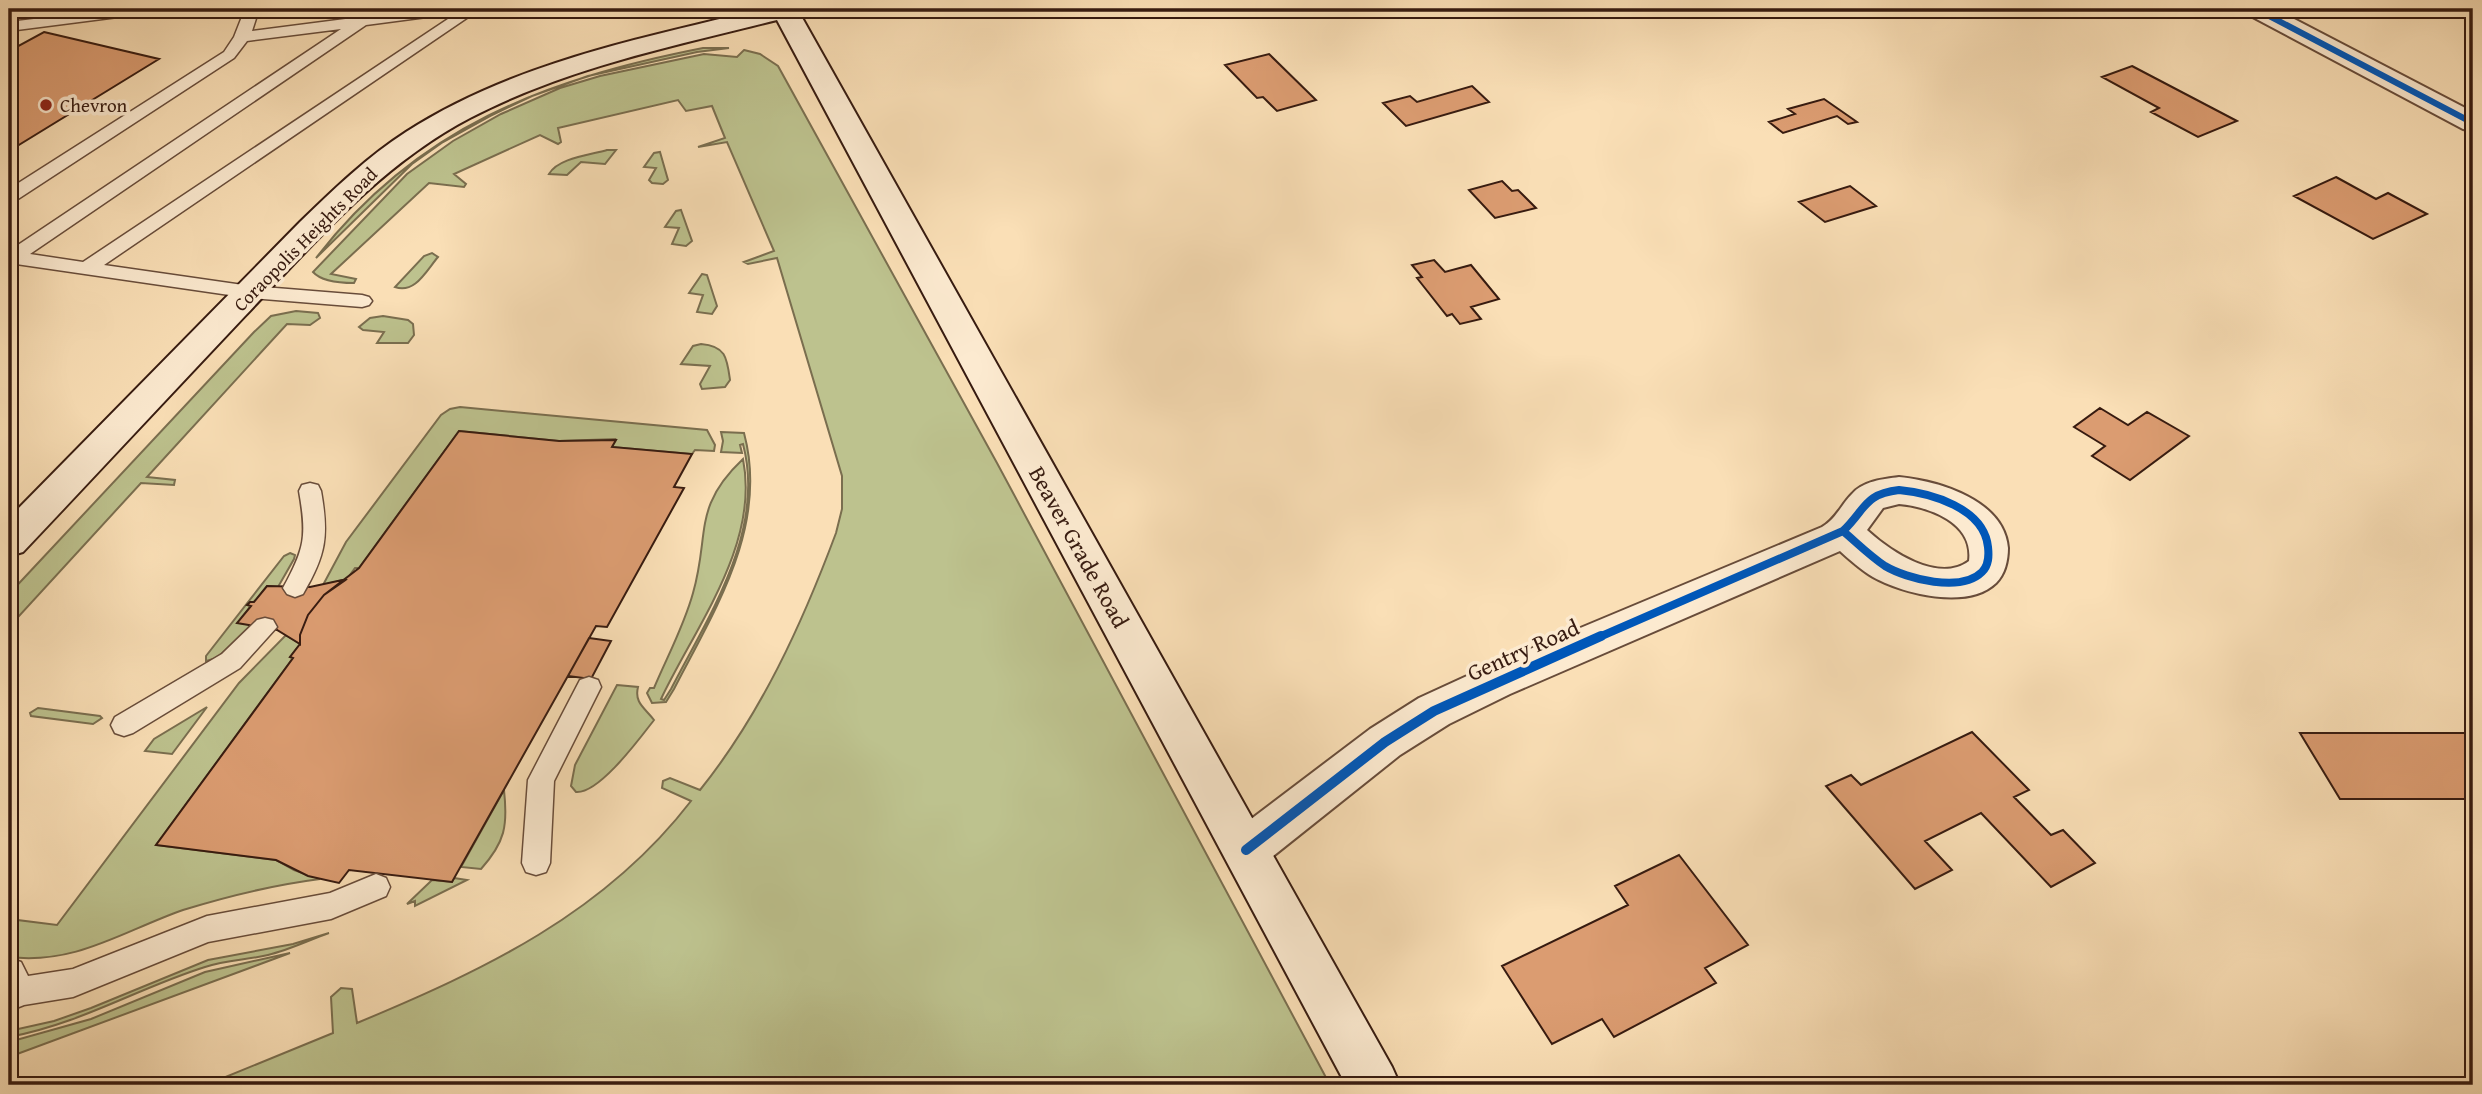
<svg xmlns="http://www.w3.org/2000/svg" width="2482" height="1094" font-family="'Gentium Book Plus',serif">
<rect width="100%" height="100%" fill="#fadfb6"/>
<filter id="stains"><feTurbulence type="fractalNoise" baseFrequency=".00286" numOctaves="4"/><feColorMatrix values="0 0 0 0 .2 0 0 0 0 .09 0 0 0 0 .02 0 0 0 .5 -.17"/></filter>
<radialGradient id="worn" r=".72"><stop offset=".6" stop-color="#630" stop-opacity="0"/><stop offset="1" stop-color="#630" stop-opacity=".3"/></radialGradient>
<path fill="#bdc28e" stroke="#7a6e4f" stroke-width="2" d="M 703,48 L 729,48 L 697,52 L 588,76 L 532,96 L 490,116 L 443,142 L 412,164 L 316,258 C 417,127 546,79 703,48 Z
M 744,50 L 760,54 L 778,66 L 997,463 L 1330,1085 L 206,1085 L 333,1033 L 331,997 L 341,988 L 352,989 L 357,1023 C 484,970 604,914 691,801 L 662,788 L 663,781 L 670,778 L 700,790 C 761,714 802,624 836,533 L 842,509 L 842,476 L 777,258 L 748,264 L 744,262 L 774,251 L 727,142 L 698,147 L 725,138 L 712,106 L 686,111 L 678,100 L 558,128 L 561,142 L 558,144 L 540,135 L 454,174 L 466,184 L 464,187 L 429,183 L 331,274 L 356,279 L 354,283 C 341,283 322,282 313,272 L 407,174 L 453,141 L 501,114 L 560,88 L 600,76 L 704,54 L 737,57 Z
M 607,150 L 616,150 L 605,164 L 581,162 L 567,175 L 549,174 C 558,158 590,155 607,150 Z
M 660,152 L 668,180 L 663,184 L 652,183 L 649,180 L 656,168 L 644,167 L 654,153 Z
M 681,210 L 692,241 L 686,246 L 672,244 L 679,228 L 665,227 L 676,211 Z
M 432,253 L 438,257 C 426,271 415,294 395,287 L 424,256 Z
M 702,274 L 707,275 L 717,306 L 712,314 L 697,312 L 703,295 L 689,293 Z
M 296,311 L 318,313 L 320,318 L 310,325 L 287,324 L 147,477 L 175,480 L 174,485 L 141,483 L 9,627 L 9,594 L 254,332 L 271,316 Z
M 383,316 L 408,320 L 413,324 L 414,335 L 408,343 L 377,343 L 384,332 L 363,330 L 359,327 L 370,318 Z
M 701,344 C 726,346 727,358 730,380 L 725,387 L 702,389 L 700,384 L 710,366 L 681,364 L 693,346 Z
M 460,407 L 707,430 L 715,445 L 714,451 L 695,450 L 692,454 L 612,447 L 615,439 L 559,441 L 459,431 L 359,568 L 355,568 L 347,579 L 323,585 L 346,542 L 441,415 L 450,409 Z
M 721,432 L 744,433 C 769,526 715,609 674,689 L 666,702 L 652,703 L 647,693 L 650,688 L 654,688 C 667,657 684,626 693,593 C 710,534 692,507 743,459 C 760,545 695,627 661,699 L 664,700 L 671,689 C 709,615 766,531 743,444 L 740,445 L 742,453 L 721,452 L 723,441 Z
M 290,553 L 295,555 L 294,559 L 278,587 L 267,586 L 254,602 L 248,605 L 251,606 L 238,623 L 252,624 L 217,658 L 206,661 L 206,656 L 284,556 Z
M 286,635 L 300,644 L 290,657 L 293,658 L 156,845 L 276,860 L 294,870 L 320,879 C 274,885 228,896 183,910 C 123,931 76,965 9,957 L 9,919 L 57,925 L 239,683 Z
M 617,685 L 638,687 C 634,703 645,708 654,720 C 640,738 599,794 576,792 L 571,786 L 575,765 Z
M 207,707 L 172,754 L 145,751 L 154,739 Z
M 38,708 L 100,716 L 102,718 L 93,724 L 31,716 L 30,713 Z
M 504,790 C 508,826 505,842 481,869 L 461,867 Z
M 454,878 L 467,880 L 415,906 L 415,901 L 407,904 L 432,880 L 452,882 Z
M 329,933 C 309,940 289,950 268,955 C 247,960 226,960 205,967 C 138,988 80,1024 9,1037 L 9,1031 L 54,1021 L 91,1008 L 208,960 L 293,944 Z
M 290,953 L 9,1057 L 9,1042 L 91,1019 L 205,972 Z"/>
<path fill="#db9c71" stroke="#371b10" stroke-width="2" d="M 44,32 L 159,59 L 9,151 L 9,51 Z
M 1269,54 L 1316,100 L 1277,111 L 1263,97 L 1257,98 L 1225,65 Z
M 2132,66 L 2237,121 L 2198,137 L 2151,112 L 2159,108 L 2102,77 Z
M 1472,86 L 1489,102 L 1406,126 L 1383,103 L 1410,96 L 1417,102 Z
M 1824,99 L 1857,122 L 1848,124 L 1837,116 L 1783,133 L 1769,122 L 1795,114 L 1788,109 Z
M 2336,177 L 2376,199 L 2388,193 L 2427,214 L 2373,239 L 2294,196 Z
M 1502,181 L 1512,191 L 1518,190 L 1536,208 L 1495,218 L 1469,190 Z
M 1850,186 L 1876,206 L 1825,222 L 1799,202 Z
M 1434,260 L 1445,272 L 1471,265 L 1499,299 L 1471,307 L 1481,319 L 1460,324 L 1452,314 L 1447,316 L 1417,278 L 1422,277 L 1412,265 Z
M 2100,408 L 2128,425 L 2147,412 L 2189,436 L 2130,480 L 2092,456 L 2105,446 L 2074,427 Z
M 459,431 L 559,441 L 616,440 L 612,447 L 692,454 L 674,487 L 684,488 L 607,627 L 596,626 L 452,882 L 349,870 L 339,883 L 308,876 L 276,860 L 156,845 L 293,658 L 290,657 L 300,644 L 300,635 L 308,615 L 324,595 L 359,568 Z
M 347,579 L 324,595 L 308,615 L 300,635 L 300,644 L 277,630 L 237,623 L 251,606 L 247,605 L 250,602 L 254,602 L 267,586 L 310,587 Z
M 589,638 L 611,641 L 591,679 L 568,676 Z
M 1972,732 L 2029,790 L 2014,797 L 2051,835 L 2063,830 L 2095,863 L 2051,887 L 1981,813 L 1925,841 L 1952,870 L 1915,889 L 1826,786 L 1851,775 L 1861,785 Z
M 2300,733 L 2473,733 L 2473,799 L 2340,799 Z
M 1679,855 L 1748,945 L 1705,968 L 1716,983 L 1614,1037 L 1602,1019 L 1552,1044 L 1502,966 L 1628,905 L 1615,886 Z"/>
<g fill="none" stroke-linecap="round" stroke-linejoin="round">
<defs>
<path id="lane" d="M 116,9 L 156,9 L 149,13 L 9,31 L 9,22 Z
M 245,9 L 259,9 L 252,31 L 423,9 L 480,9 L 104,265 L 250,286 L 362,295 L 369,297 L 372,301 L 369,305 L 362,307 L 250,298 L 16,264 L 9,266 L 9,251 L 341,29 L 247,41 L 234,58 L 15,201 L 9,202 L 9,189 L 224,52 L 234,37 ZM 457,13 L 83,262 L 30,254 L 366,25 Z
M 310,483 L 318,485 L 321,491 C 329,536 326,555 303,594 L 295,597 L 287,594 L 283,588 C 305,548 307,536 299,491 L 302,485 Z
M 265,618 L 273,620 L 277,627 L 240,668 L 133,733 L 124,736 L 115,733 L 111,725 L 115,717 L 222,654 L 257,620 Z
M 589,677 L 598,680 L 601,687 L 554,781 L 550,863 L 546,872 L 536,875 L 526,872 L 522,863 L 528,780 L 580,680 Z
M 376,874 L 386,878 L 390,887 L 386,896 L 331,919 L 208,942 L 73,997 L 24,1005 L 9,1011 L 9,958 L 21,962 L 28,976 L 73,969 L 207,916 L 330,893 Z"/>
<path id="street" d="M 2243,9 L 2275,9 L 2473,112 L 2473,131 L 2463,129 L 2247,14 Z
M 1899,477 C 1939,481 2004,500 2008,548 C 2008,560 2005,574 1996,583 C 1968,610 1903,594 1873,577 C 1861,570 1850,560 1840,551 L 1510,694 L 1449,724 L 1400,755 L 1262,865 L 1246,871 L 1230,865 L 1223,850 L 1230,835 L 1370,729 L 1419,698 L 1480,670 L 1822,527 C 1836,519 1841,505 1852,494 C 1863,481 1883,479 1899,477 ZM 1899,504 C 1930,507 1974,523 1969,561 C 1938,584 1890,551 1867,530 L 1883,508 Z"/>
<path id="secondary" d="M 761,9 L 804,9 L 800,14 L 1392,1067 L 1400,1085 L 1346,1085 L 777,20 C 673,46 566,68 470,118 C 380,165 313,244 244,317 C 170,395 97,474 23,552 L 9,556 L 9,518 L 300,222 C 333,190 367,157 406,132 C 513,63 639,39 761,9 Z"/>
</defs>
<use href="#lane" stroke="#684c3a" stroke-width="3"/>
<use href="#street" stroke="#684c3a" stroke-width="4"/>
<use href="#secondary" stroke="#371b10" stroke-width="4"/>
<use href="#lane" fill="#fcead0" fill-rule="evenodd"/>
<use href="#street" fill="#fcead0" fill-rule="evenodd"/>
<use href="#secondary" fill="#fcead0" fill-rule="evenodd"/>
<defs>
<path id="cycleway-far2" d="M 2256,9 L 2473,123"/>
<path id="cycleway-far1" d="M 1899,490 C 1931,493 1984,508 1988,547 C 1989,556 1989,565 1982,572 C 1961,593 1907,579 1885,566 C 1870,556 1857,543 1843,531 C 1866,509 1864,494 1899,490 Z
M 1597,638 L 1843,531"/>
<path id="cycleway" d="M 1246,850 L 1385,742 L 1434,711 L 1601,636"/>
</defs>
<use href="#cycleway-far2" stroke="#fcead0" stroke-width="10"/>
<use href="#cycleway-far1" stroke="#fcead0" stroke-width="12"/>
<use href="#cycleway" stroke="#fcead0" stroke-width="15"/>
<use href="#cycleway-far2" stroke="#0057b8" stroke-width="6"/>
<use href="#cycleway-far1" stroke="#0057b8" stroke-width="8"/>
<use href="#cycleway" stroke="#0057b8" stroke-width="10"/>
</g>
<circle fill="#8f2418" stroke="#fcead0" stroke-width="2.5" cx="46" cy="105" r="7"/>
<g text-anchor="middle" stroke-width="7" stroke-linejoin="round" paint-order="stroke">
<g font-size="19" fill="#371b10" stroke="#fcead0" text-anchor="start">
<text x="60" y="112">Chevron</text>
</g>
<g font-size="19" fill="#371b10" stroke="#fcead0">
<text transform="translate(305 239) rotate(-45)" y="7">Coraopolis Heights Road</text>
</g>
<g font-size="23" fill="#371b10" stroke="#fcead0">
<text transform="translate(1079 547) rotate(61)" y="8">Beaver Grade Road</text>
<text transform="translate(1523 650) rotate(-24)" y="8">Gentry Road</text>
</g>
</g>
<rect width="2482" height="1094" fill="none" stroke="#fadfb6" stroke-width="35"/>
<rect x="10" y="10" width="2461" height="1073" fill="none" stroke="#371b10" stroke-width="3.5"/>
<rect x="18" y="18" width="2447" height="1059" fill="none" stroke="#371b10" stroke-width="2"/>
<rect width="100%" height="100%" filter="url(#stains)"/>
<rect width="100%" height="100%" fill="url(#worn)"/>
</svg>
